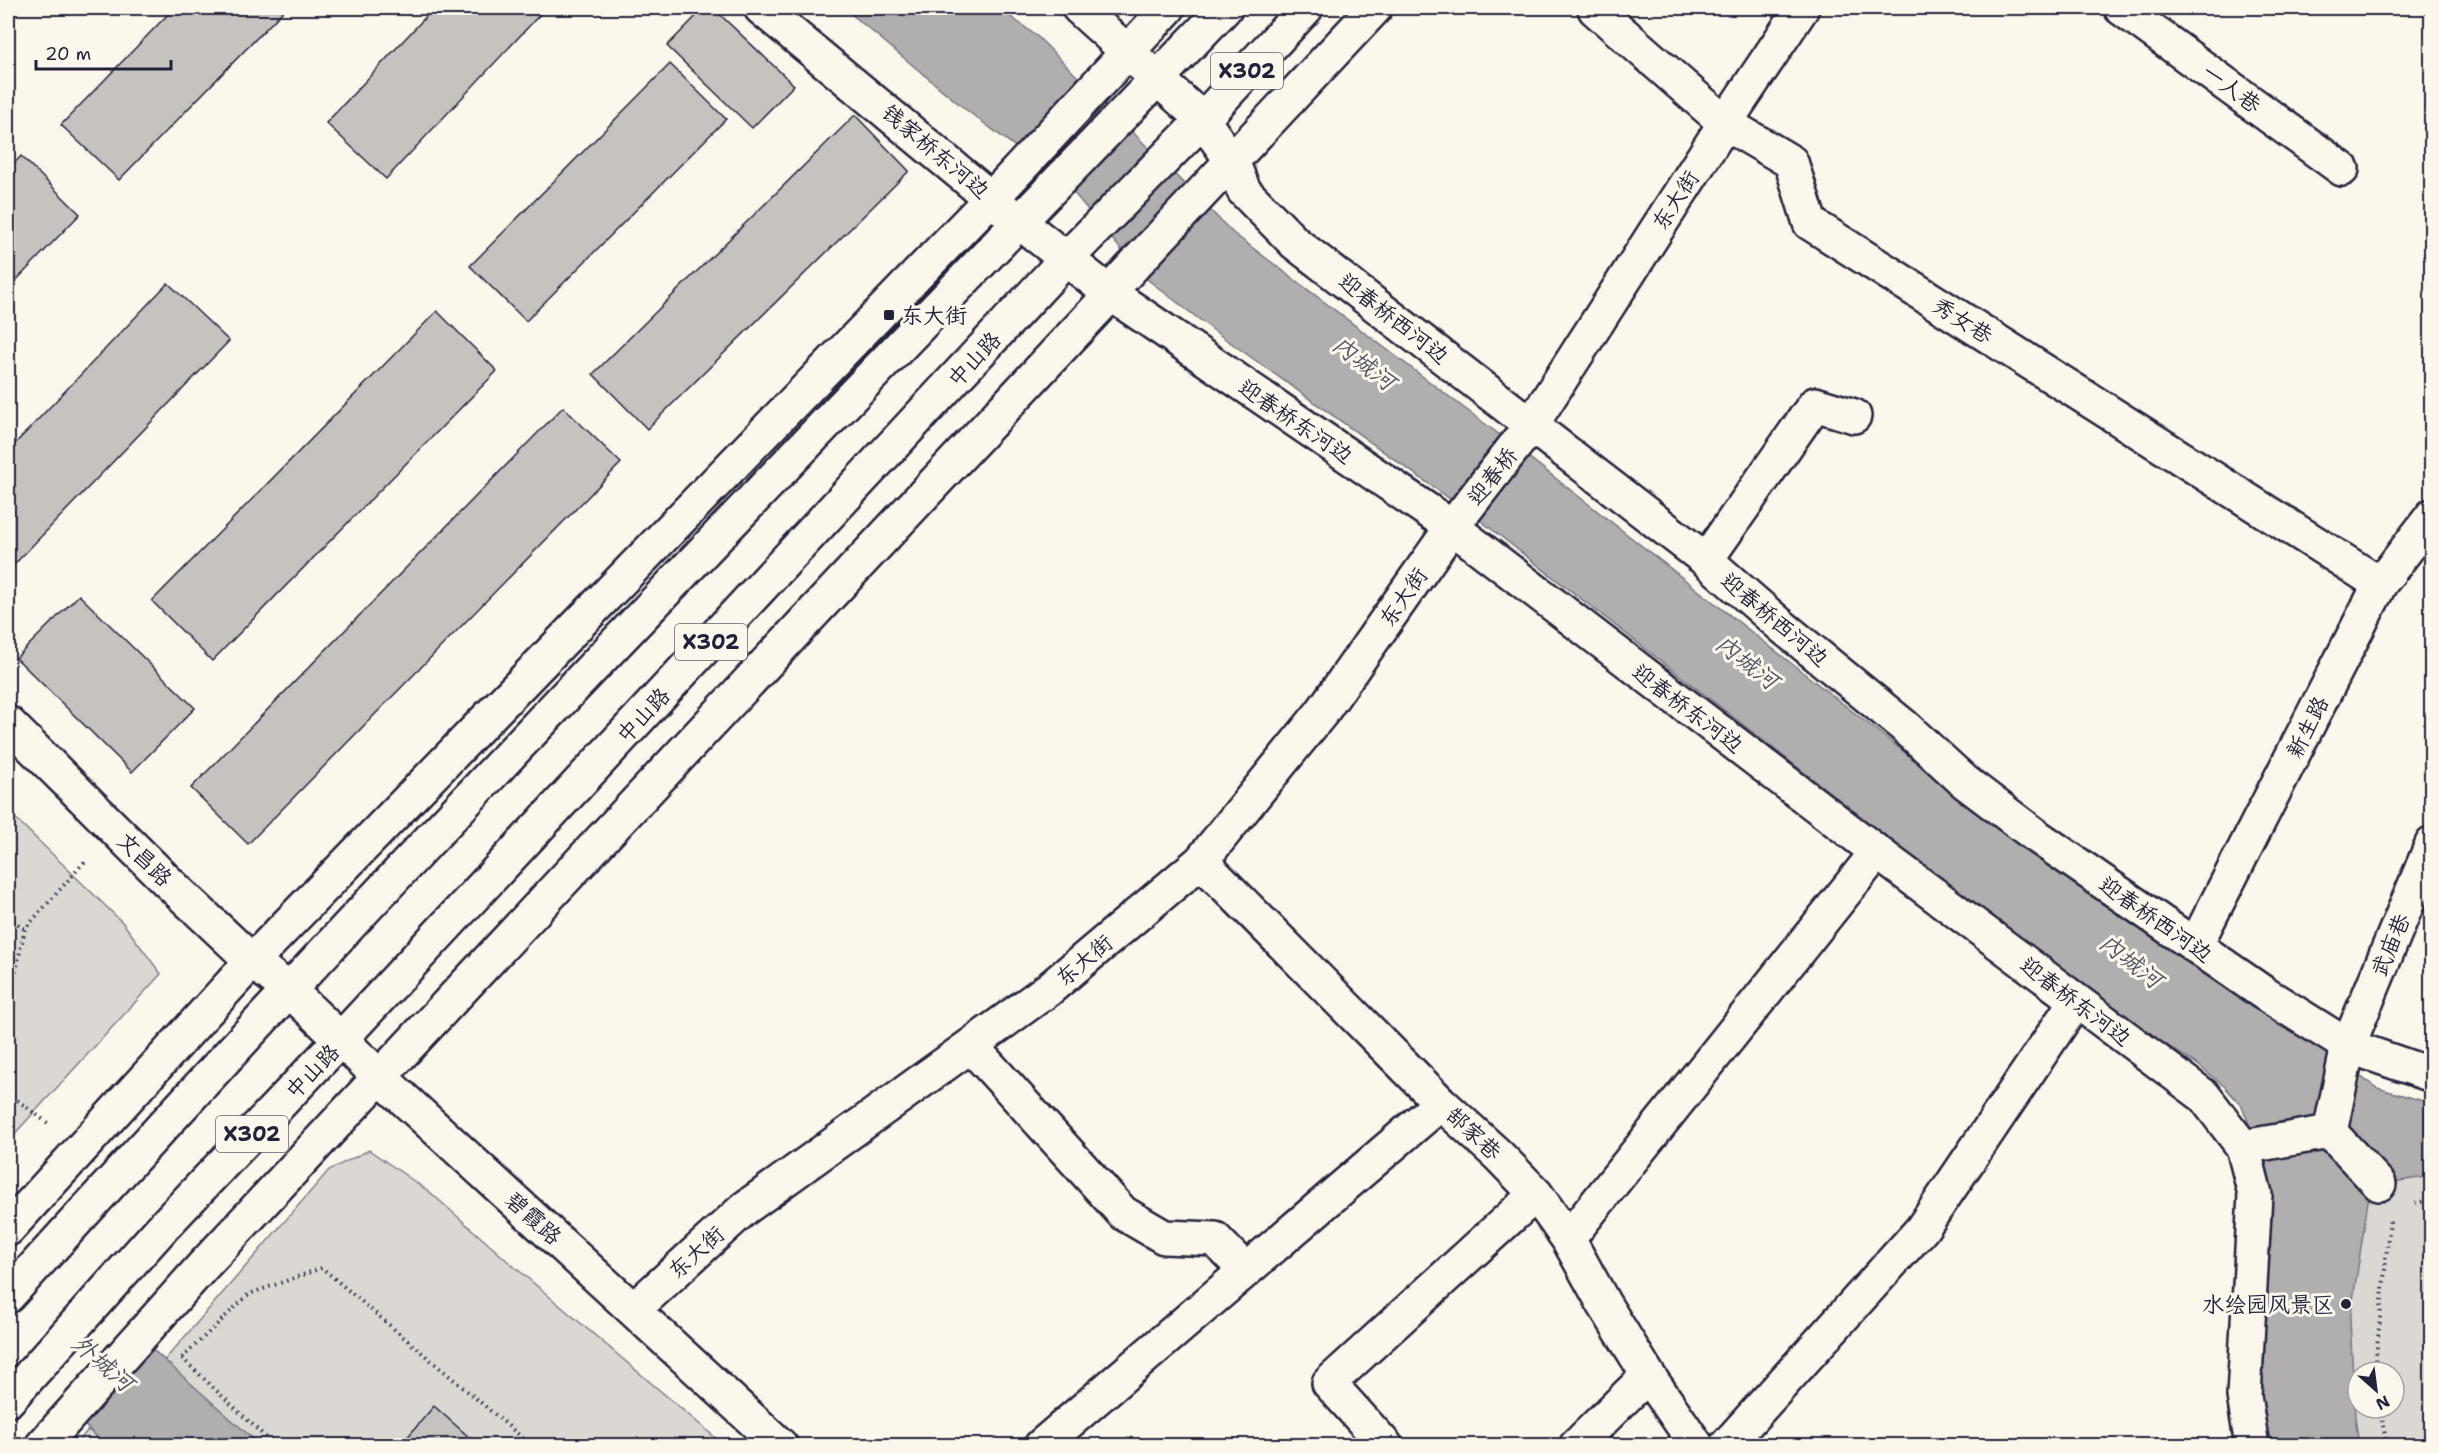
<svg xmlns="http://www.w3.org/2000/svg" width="2439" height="1453" font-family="'Shantell Sans','LXGW WenKai TC',sans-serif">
<rect width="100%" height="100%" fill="#fbf7ec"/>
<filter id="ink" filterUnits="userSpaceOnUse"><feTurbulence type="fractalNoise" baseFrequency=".0167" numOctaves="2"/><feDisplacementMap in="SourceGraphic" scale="12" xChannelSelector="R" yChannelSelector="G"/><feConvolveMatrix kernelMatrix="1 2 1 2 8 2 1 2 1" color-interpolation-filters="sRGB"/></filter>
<g filter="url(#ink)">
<path fill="#dbd8d3" stroke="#7e7d87" stroke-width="1.5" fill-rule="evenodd" d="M 8,811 L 123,923 L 161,974 L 8,1141 Z
M 2431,1136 L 2431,1445 L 2265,1446 L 2263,1235 ZM 2358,1372 L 2394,1372 L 2394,1408 L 2358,1408 Z
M 369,1150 L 431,1193 L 511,1264 L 724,1445 L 260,1445 L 163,1362 L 329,1170 Z
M 88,1430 L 106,1445 L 74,1446 Z"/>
<path fill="#b1aeb0" stroke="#787681" stroke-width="1.5" d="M 844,8 L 999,8 L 1038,37 L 1233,233 L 1517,448 L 2001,828 L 2234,992 L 2278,1025 L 2315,1045 L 2377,1088 L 2431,1103 L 2431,1178 L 2426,1177 L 2379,1184 L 2368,1201 L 2350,1320 L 2355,1417 L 2359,1445 L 2265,1445 L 2256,1400 L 2267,1170 L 2242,1106 L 2224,1086 L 2198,1065 L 2135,1025 L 1954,889 L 1481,521 L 1217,333 L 1143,276 L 1069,187 L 965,109 Z
M 8,1221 L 260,1445 L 106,1445 L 8,1355 Z"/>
<path fill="#fbf7ec" d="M 8,1218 L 149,1344 L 76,1423 L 8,1359 Z"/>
<path fill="#c6c2c0" stroke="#22223b" stroke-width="1.5" d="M 174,8 L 286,8 L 119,180 L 61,125 Z
M 434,8 L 546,8 L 386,179 L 326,123 Z
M 704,8 L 713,8 L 794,85 L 752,128 L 667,46 Z
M 670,64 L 726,119 L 526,321 L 470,266 Z
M 855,115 L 909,171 L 647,429 L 593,374 Z
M 21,156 L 80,214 L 8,289 L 8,170 Z
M 168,283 L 229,341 L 8,571 L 8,451 Z
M 437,311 L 497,371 L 212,661 L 152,601 Z
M 563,407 L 621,463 L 248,844 L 191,788 Z
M 79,595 L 195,708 L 132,772 L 16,658 Z
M 434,1406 L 479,1446 L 400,1446 Z"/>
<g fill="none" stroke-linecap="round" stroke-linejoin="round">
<defs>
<path id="minor" d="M 761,8 L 1018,221 L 1111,294 L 1452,527 L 1877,852 L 2204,1096 L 2243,1147 L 2255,1194 L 2244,1396 L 2252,1446
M 1079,8 L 1202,119 L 1232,161 L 1244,191 L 1295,243 L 1706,560 L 1784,628 L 1904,726 L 1965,782 L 2035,835 L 2265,994 L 2348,1046 L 2432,1075
M 2121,8 L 2342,169
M 1595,9 L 1725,123 L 1791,162 L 1810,223 L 2380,584
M 1706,560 L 1815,404 L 1854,416
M 8,723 L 167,881 L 252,961 L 288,989 L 381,1078 L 781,1446
M 1201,861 L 1441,1103 L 1498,1155 L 1536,1194 L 1568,1239 L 1604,1304 L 1648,1375 L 1697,1446
M 2195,946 L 2380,584 L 2432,516
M 971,1046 L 1123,1213 L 1164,1237 L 1215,1239 L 1244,1269
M 2330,1132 L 2379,1184
M 2243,1147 L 2330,1132 L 2348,1046 L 2432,844
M 8,1229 L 252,961 L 1008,181 L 1168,8
M 1568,1239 L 1877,852
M 633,1310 L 745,1208 L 1049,989 L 1201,861 L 1322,712 L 1452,527 L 1532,424 L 1725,123 L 1802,8
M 42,1446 L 203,1266 L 1111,294 L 1122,278 L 1375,8
M 1041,1446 L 1441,1103
M 1386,1446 L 1329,1383 L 1536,1194
M 1576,1446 L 1648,1375
M 1726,1446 L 1922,1229 L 2076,1001"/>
<path id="major" d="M 8,1296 C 404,858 816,434 1225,8
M 8,1400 L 162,1228 L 341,1039 L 1066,259 L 1188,135 L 1306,8"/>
</defs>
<use href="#minor" stroke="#22223b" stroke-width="38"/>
<use href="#major" stroke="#22223b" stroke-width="38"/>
<path stroke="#22223b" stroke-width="4" stroke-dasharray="1.5 4.5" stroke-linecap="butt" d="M 8,917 L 25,929
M 8,1007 L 25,929 L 87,859
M 8,1093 L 50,1125
M 2415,1203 L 2432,1200
M 182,1358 L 249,1294 L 322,1268 L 532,1446
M 182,1358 L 275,1446
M 2377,1372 L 2376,1357 L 2390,1220
M 2380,1408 L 2387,1446"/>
<use href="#minor" stroke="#fbf7ec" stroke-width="33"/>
<use href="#major" stroke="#fbf7ec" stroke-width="33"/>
</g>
</g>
<g fill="#22223b" stroke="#fbf7ec" stroke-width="2">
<rect x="883" y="309" width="12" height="12" rx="3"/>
<circle cx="2346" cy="1304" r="6"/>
</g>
<g text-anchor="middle" stroke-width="6" stroke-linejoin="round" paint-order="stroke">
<g fill="#fbf7ec" stroke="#636270" stroke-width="1.5">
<rect x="1211" y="53" width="72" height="36" rx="4.5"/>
<rect x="675" y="624" width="72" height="36" rx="4.5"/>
<rect x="216" y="1116" width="72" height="36" rx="4.5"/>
</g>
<g font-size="21" font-weight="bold" fill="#22223b">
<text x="1247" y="78">X302</text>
<text x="711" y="649">X302</text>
<text x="252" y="1141">X302</text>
</g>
<g font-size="22" fill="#22223b" stroke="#fbf7ec">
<text transform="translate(2232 88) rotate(36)" y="8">一人巷</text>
<text transform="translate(936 151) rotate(40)" y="8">钱家桥东河边</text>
<text transform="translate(1675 200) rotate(-57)" y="8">东大街</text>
<text transform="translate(1394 318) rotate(38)" y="8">迎春桥西河边</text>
<text transform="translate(1963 320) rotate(32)" y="8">秀女巷</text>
<text transform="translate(974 359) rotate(-47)" y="8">中山路</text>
<text transform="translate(1296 421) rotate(34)" y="8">迎春桥东河边</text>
<text transform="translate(1492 476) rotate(-52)" y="8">迎春桥</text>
<text transform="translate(1403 597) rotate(-55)" y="8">东大街</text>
<text transform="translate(1775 619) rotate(40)" y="8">迎春桥西河边</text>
<text transform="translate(1688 708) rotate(37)" y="8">迎春桥东河边</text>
<text transform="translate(643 715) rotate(-47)" y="8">中山路</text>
<text transform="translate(2307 727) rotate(-63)" y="8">新生路</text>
<text transform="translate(145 859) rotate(44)" y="8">文昌路</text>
<text transform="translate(2156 919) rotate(35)" y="8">迎春桥西河边</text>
<text transform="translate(2390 945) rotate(-67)" y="8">武庙巷</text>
<text transform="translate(1084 960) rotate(-40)" y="8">东大街</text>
<text transform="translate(2076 1001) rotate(37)" y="8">迎春桥东河边</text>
<text transform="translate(312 1071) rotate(-46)" y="8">中山路</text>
<text transform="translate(1474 1133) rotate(43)" y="8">郜家巷</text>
<text transform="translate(534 1218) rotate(42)" y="8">碧霞路</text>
<text transform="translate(696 1252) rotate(-42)" y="8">东大街</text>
</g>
<g font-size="22" fill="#22223b" stroke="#fbf7ec" text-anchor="start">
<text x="901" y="323">东大街</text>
<text x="2334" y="1312" text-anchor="end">水绘园风景区</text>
</g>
<g font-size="24" font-style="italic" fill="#545364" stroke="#fbf7ec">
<text transform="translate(1364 363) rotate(38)" y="8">内城河</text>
<text transform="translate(1747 662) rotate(38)" y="8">内城河</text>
<text transform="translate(2131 961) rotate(38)" y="8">内城河</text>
<text transform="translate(103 1363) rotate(41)" y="8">外城河</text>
</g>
</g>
<rect width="2439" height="1453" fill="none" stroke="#fbf7ec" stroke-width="30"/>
<rect x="15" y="15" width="2409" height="1423" fill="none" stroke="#22223b" stroke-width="2" filter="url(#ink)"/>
<g transform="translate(2376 1390) rotate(152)"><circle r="28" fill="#fbf7ec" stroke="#a4a2a5" stroke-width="1.5"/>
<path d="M0-4.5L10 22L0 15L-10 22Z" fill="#22223b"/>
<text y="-9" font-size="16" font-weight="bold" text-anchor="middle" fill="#22223b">N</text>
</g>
<path d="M36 60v9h135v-9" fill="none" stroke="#22223b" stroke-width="3"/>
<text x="45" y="60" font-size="18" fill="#22223b" stroke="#fbf7ec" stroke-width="4.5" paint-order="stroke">20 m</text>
</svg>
